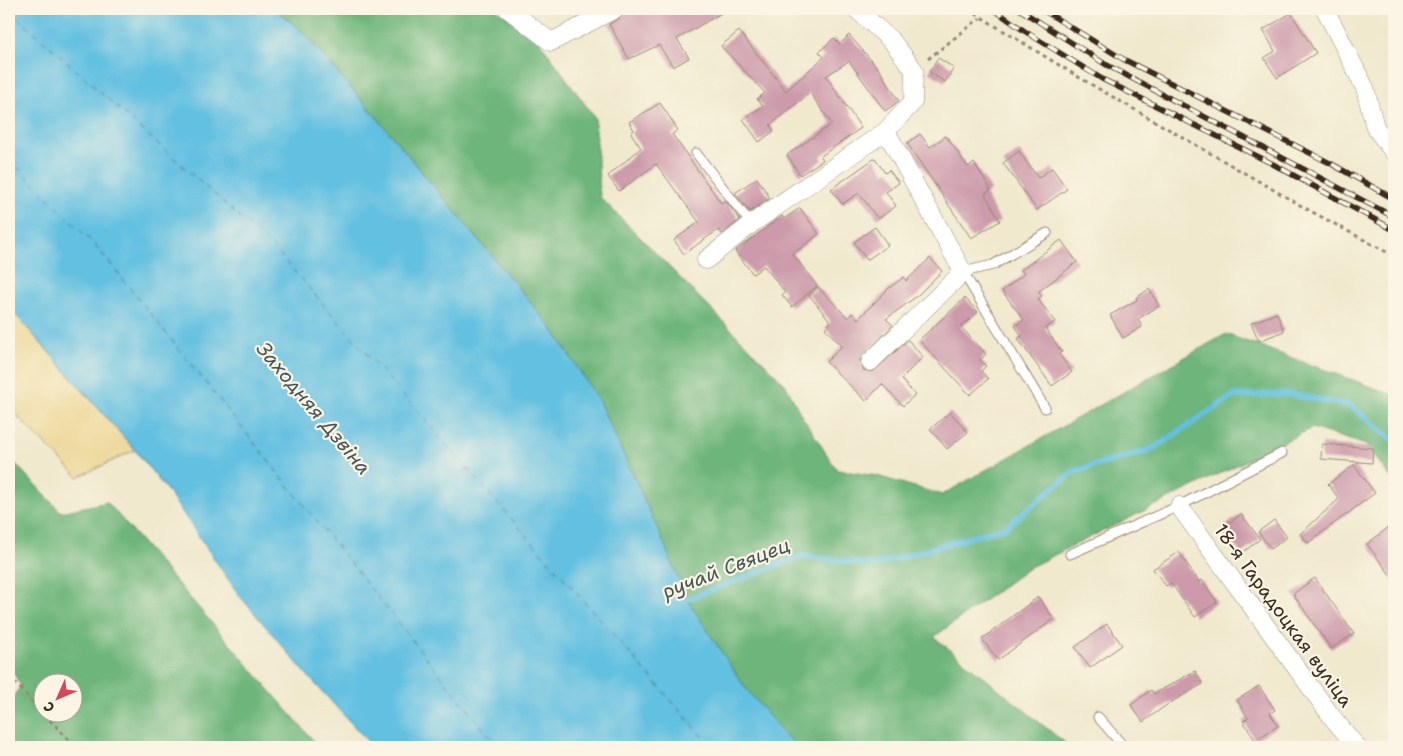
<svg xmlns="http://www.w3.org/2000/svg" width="1403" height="756" font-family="'Shantell Sans',sans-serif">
<rect width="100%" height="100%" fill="#fcf5e5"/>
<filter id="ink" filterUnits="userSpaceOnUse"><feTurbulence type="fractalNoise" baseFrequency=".02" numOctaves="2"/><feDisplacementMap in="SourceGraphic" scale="10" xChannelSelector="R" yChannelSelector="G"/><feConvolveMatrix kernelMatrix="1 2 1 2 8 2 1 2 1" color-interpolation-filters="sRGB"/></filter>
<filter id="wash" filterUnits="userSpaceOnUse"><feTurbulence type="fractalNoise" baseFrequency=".0096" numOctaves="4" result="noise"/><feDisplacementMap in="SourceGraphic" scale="20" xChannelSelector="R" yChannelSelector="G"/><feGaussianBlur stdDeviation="1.12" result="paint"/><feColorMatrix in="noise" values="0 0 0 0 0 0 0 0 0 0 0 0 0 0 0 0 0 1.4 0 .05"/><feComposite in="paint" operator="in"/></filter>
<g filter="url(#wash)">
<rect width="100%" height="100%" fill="#f0e9ce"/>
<path fill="#6db57a" stroke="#54704c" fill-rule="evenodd" d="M 274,9 L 496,9 L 537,38 L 595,118 L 600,197 L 785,384 L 801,415 L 837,470 L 877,476 L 942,495 L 1226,334 L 1394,395 L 1394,482 L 1366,445 L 1312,428 L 1030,567 L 934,637 L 1070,747 L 800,747 L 786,736 L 744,686 L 687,599 L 660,534 L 598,399 L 551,327 L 373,113 L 298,27 Z
M 9,457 L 61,512 L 107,502 L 319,747 L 9,747 L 9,702 L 21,686 L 9,665 ZM 42,684 L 72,684 L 72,714 L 42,714 Z"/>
<path fill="#eeda9e" stroke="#94825e" d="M 9,307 L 135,450 L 78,477 L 9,408 Z"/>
<path fill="#62c0e1" stroke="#4e7580" d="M 9,9 L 274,9 L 298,27 L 373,113 L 551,327 L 598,399 L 660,534 L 687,599 L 744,686 L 786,736 L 800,747 L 373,747 L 308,676 L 239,595 L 169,493 L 135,450 L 9,307 Z"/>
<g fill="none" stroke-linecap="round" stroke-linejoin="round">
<path stroke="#62c0e1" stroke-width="6" d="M 680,602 L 802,556 L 875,565 L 1006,527 L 1073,472 L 1153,449 L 1233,396 L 1288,394 L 1351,406 L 1394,441"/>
<path stroke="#475758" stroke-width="1" stroke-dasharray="6 5" stroke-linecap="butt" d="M 9,10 L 273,247 L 712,747
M 9,159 L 97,247 L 498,747"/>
</g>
<g id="blocks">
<path fill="#cc9aaa" d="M 626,9 L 728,9 L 677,39 L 689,58 L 673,67 L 659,45 L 629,59 L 609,24 L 620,18 Z
M 1291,13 L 1316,53 L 1277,78 L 1264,58 L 1275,51 L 1263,30 Z
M 739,31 L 786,91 L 824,57 L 819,52 L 834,38 L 840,44 L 849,35 L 878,68 L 899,101 L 885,111 L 849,61 L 826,76 L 861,128 L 821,156 L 823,160 L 800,175 L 787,155 L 832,124 L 810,93 L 770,125 L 774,131 L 759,142 L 743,119 L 763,106 L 757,99 L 765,93 L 721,46 Z
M 938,58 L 954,68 L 945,82 L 929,72 Z
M 660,103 L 678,130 L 672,134 L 721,203 L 725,200 L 740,220 L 722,234 L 719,230 L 709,236 L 684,254 L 674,240 L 699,222 L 656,164 L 619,191 L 608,176 L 641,148 L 631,133 L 634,130 L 629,122 Z
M 920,134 L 930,147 L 946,136 L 968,167 L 974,163 L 991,190 L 985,194 L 1000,221 L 971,238 L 907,143 Z
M 1019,151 L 1038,178 L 1052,168 L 1067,189 L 1037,210 L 1003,163 Z
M 875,158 L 885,173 L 889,170 L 899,183 L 886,192 L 896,206 L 878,219 L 859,193 L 842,204 L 831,189 Z
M 757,178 L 770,198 L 750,212 L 735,193 Z
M 800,208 L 819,234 L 793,254 L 817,286 L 792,307 L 782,295 L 785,292 L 764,266 L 753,274 L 735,251 L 782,216 L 784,219 Z
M 875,227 L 888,245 L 867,260 L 854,242 Z
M 1061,240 L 1077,262 L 1038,292 L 1042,296 L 1038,299 L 1055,322 L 1045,328 L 1062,352 L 1059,354 L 1072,372 L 1052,386 L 1018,339 L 1022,336 L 1015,326 L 1024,320 L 1002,291 L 1024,274 L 1021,270 Z
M 930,258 L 942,271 L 917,296 L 886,319 L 893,325 L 860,360 L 863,370 L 873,372 L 908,340 L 923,357 L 901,379 L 915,395 L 903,406 L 882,384 L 866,401 L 826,362 L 842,346 L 825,328 L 831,322 L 809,295 L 818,287 L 848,318 L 852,313 L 858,319 L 889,288 L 904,277 L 906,281 Z
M 1149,289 L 1159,306 L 1138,319 L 1142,327 L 1123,338 L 1110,315 L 1137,300 L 1136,298 Z
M 965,298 L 978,312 L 961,327 L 986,354 L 980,360 L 986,366 L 981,371 L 988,379 L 970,395 L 919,340 Z
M 1277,313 L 1284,331 L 1259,341 L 1251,323 Z
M 950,412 L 968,432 L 947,449 L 930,429 Z
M 1322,444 L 1373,448 L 1372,463 L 1321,459 Z
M 1354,465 L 1375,493 L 1308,543 L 1300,534 L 1339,499 L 1328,484 Z
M 1241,514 L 1260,539 L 1241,554 L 1222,528 Z
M 1274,520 L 1287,537 L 1271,549 L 1258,532 Z
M 1394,523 L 1394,580 L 1367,544 Z
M 1179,552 L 1199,582 L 1202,580 L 1217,602 L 1195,617 L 1171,583 L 1166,586 L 1153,569 Z
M 1315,578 L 1354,634 L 1331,649 L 1293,594 Z
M 1038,597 L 1054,619 L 998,660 L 982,639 Z
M 1107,624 L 1122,645 L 1090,668 L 1075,647 Z
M 1195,671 L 1203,684 L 1168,704 L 1143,722 L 1131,705 L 1151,690 L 1154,694 Z
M 1259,686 L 1275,710 L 1270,713 L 1278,726 L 1255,740 L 1243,721 L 1248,718 L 1237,700 Z"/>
</g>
</g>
<g filter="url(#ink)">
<use href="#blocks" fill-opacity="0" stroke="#968a76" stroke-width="1"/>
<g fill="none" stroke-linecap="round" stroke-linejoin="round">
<defs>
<path id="lane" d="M 696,153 L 744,215 L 754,222
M 1045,408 L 963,272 L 993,265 L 1047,233
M 1070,554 L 1179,506 L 1282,453
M 1098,717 L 1124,747"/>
<path id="street" d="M 508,9 L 551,42 L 615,9
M 1325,9 L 1365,88 L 1375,127 L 1394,153
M 706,260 L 754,222 L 886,131 L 913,102 L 914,70 L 892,41 L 856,9
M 870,362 L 963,272 L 886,131
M 1179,506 L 1332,717 L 1357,747"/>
</defs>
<use href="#lane" stroke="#968a76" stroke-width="11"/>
<use href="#street" stroke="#968a76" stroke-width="19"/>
<path stroke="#968a76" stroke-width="3" stroke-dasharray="4 4" stroke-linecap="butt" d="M 968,9 L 1080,78 L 1305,208 L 1394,256
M 928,59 L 980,18
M 9,676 L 42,712
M 44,714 L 76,747"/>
<use href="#lane" stroke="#fff" stroke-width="9"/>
<use href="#street" stroke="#fff" stroke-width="18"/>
<defs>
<path id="rail" d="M 993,9 L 1026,32 L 1102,79 L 1271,163 L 1394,230
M 1019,9 L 1105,64 L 1394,217
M 1041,9 L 1123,59 L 1330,163 L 1394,199"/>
</defs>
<use href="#rail" stroke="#3b2a1e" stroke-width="5.5"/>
<use href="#rail" stroke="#fcf5e5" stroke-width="4" stroke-dasharray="11" stroke-linecap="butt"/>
</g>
</g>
<g text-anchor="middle" stroke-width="4.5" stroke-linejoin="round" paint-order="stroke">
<g font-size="19" fill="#3b2a1e" stroke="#fcf5e5">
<text transform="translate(1284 615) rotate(54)" y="7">18-я Гарадоцкая вуліца</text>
</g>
<g font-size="20" font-style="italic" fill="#475758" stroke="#fcf5e5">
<text transform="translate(314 408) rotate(50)" y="7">Заходняя Дзвіна</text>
<text transform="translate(726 568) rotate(-21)" y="7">ручай Свяцец</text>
</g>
</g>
<rect width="1403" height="756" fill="none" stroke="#fcf5e5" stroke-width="30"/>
<g transform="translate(58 698) rotate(225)"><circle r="24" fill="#fcf5e5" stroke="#afa495"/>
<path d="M0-4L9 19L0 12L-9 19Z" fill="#d1495b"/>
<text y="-8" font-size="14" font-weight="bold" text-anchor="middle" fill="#3b2a1e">С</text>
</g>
</svg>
